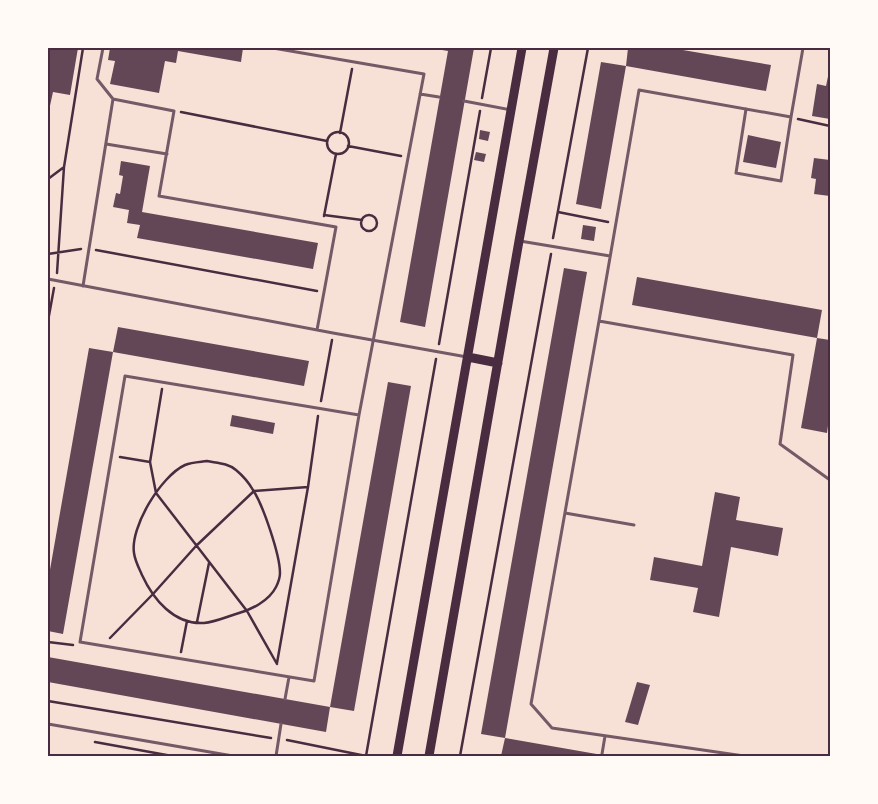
<svg xmlns="http://www.w3.org/2000/svg" width="878" height="804" font-family="'Roboto Condensed',sans-serif">
<rect width="100%" height="100%" fill="#f7e1d7"/>
<path fill="#644757" d="M 48,48 L 78,48 L 70,95 L 53,92 L 48,115 Z
M 110,48 L 117,49 L 243,48 L 241,62 L 178,51 L 176,63 L 165,61 L 159,93 L 110,84 L 115,61 L 108,60 Z
M 430,48 L 474,48 L 425,327 L 400,322 L 448,51 Z
M 628,48 L 671,48 L 771,65 L 766,91 L 626,66 Z
M 601,62 L 626,66 L 601,209 L 576,204 Z
M 830,67 L 830,119 L 812,116 L 817,84 L 826,86 Z
M 480,130 L 490,132 L 488,141 L 479,139 Z
M 748,135 L 781,142 L 776,168 L 743,162 Z
M 476,152 L 486,154 L 484,162 L 474,160 Z
M 814,158 L 830,160 L 830,196 L 814,194 L 816,179 L 811,178 Z
M 121,161 L 150,166 L 142,212 L 318,243 L 313,269 L 137,238 L 140,225 L 127,223 L 129,210 L 113,207 L 116,193 L 120,194 L 123,176 L 119,175 Z
M 583,225 L 596,227 L 594,241 L 581,239 Z
M 564,268 L 587,272 L 505,738 L 608,756 L 501,756 L 505,738 L 481,734 Z
M 637,277 L 822,310 L 817,338 L 632,305 Z
M 118,327 L 309,361 L 304,386 L 113,352 L 63,634 L 48,631 L 48,581 L 89,348 L 113,352 Z
M 817,338 L 830,340 L 830,411 L 827,433 L 801,428 Z
M 388,382 L 411,386 L 354,711 L 330,707 Z
M 232,415 L 275,423 L 273,434 L 230,426 Z
M 715,492 L 740,497 L 736,520 L 783,528 L 778,556 L 731,547 L 719,617 L 693,612 L 698,588 L 650,580 L 654,557 L 702,566 Z
M 48,657 L 330,707 L 326,732 L 48,682 Z
M 637,682 L 650,685 L 638,725 L 625,722 Z"/>
<g fill="none" stroke-linecap="round" stroke-linejoin="round">
<path stroke="#4a2c40" stroke-width="2.5" d="M 482,98 L 491,48
M 181,112 L 327,141
M 798,119 L 830,126
M327 143a11 11 0 1 1 22 0a11 11 0 1 1-22 0Z
M 340,133 L 352,69
M 348,146 L 401,156
M 48,179 L 64,167 L 83,48
M 558,212 L 608,222
M 324,215 L 362,220
M361 223a8 8 0 1 1 16 0a8 8 0 1 1-16 0Z
M 324,216 L 336,154
M 553,238 L 588,48
M 96,250 L 317,291
M 48,254 L 81,249
M 57,273 L 64,167
M 48,321 L 54,288
M 439,344 L 480,111
M 162,389 L 150,462 L 156,493 L 247,611 L 277,664
M 321,401 L 332,340
M 120,457 L 150,462
M 207,461 C 217,463 228,463 236,470 C 242,475 249,483 253,490 C 263,505 280,555 280,573 C 280,577 278,583 276,587 C 269,601 251,610 236,614 C 226,617 215,622 204,623 C 174,625 153,599 142,575 C 139,568 135,561 134,553 C 130,527 161,476 185,465 C 192,462 200,462 207,461 Z
M 197,622 L 209,563
M 110,638 L 153,594 L 196,546 L 254,491 L 308,487 L 318,416
M 48,642 L 73,645
M 181,652 L 187,621
M 277,663 L 308,487
M 48,701 L 271,738
M 287,740 L 366,756 L 436,359
M 95,742 L 172,756
M 460,756 L 551,254"/>
<path stroke="#755966" stroke-width="3" d="M 273,48 L 424,74 L 359,415 L 314,681 L 80,642 L 125,376 L 359,415
M 420,94 L 439,97
M 113,99 L 174,111 L 159,196 L 336,227 L 317,330
M 464,101 L 511,110
M 746,109 L 736,173 L 781,181 L 791,117
M 106,144 L 167,154
M 520,241 L 610,256
M 48,279 L 333,333 L 467,357
M 83,286 L 113,99 L 97,79 L 103,48
M 599,321 L 793,355 L 780,444 L 830,480
M 565,513 L 634,525
M 285,699 L 289,677
M 48,724 L 233,756
M 602,754 L 605,736
M 276,756 L 281,724
M 744,756 L 552,728 L 531,704 L 599,321 L 639,90 L 791,117 L 803,48"/>
<path stroke="#4a2c40" stroke-width="9" d="M 468,357 L 498,363
M 397,756 L 522,48
M 429,756 L 519,241 L 554,48"/>
</g>
<rect width="878" height="804" fill="none" stroke="#fffaf5" stroke-width="98"/>
<rect x="49" y="49" width="780" height="706" fill="none" stroke="#4a2c40" stroke-width="2"/>
</svg>
